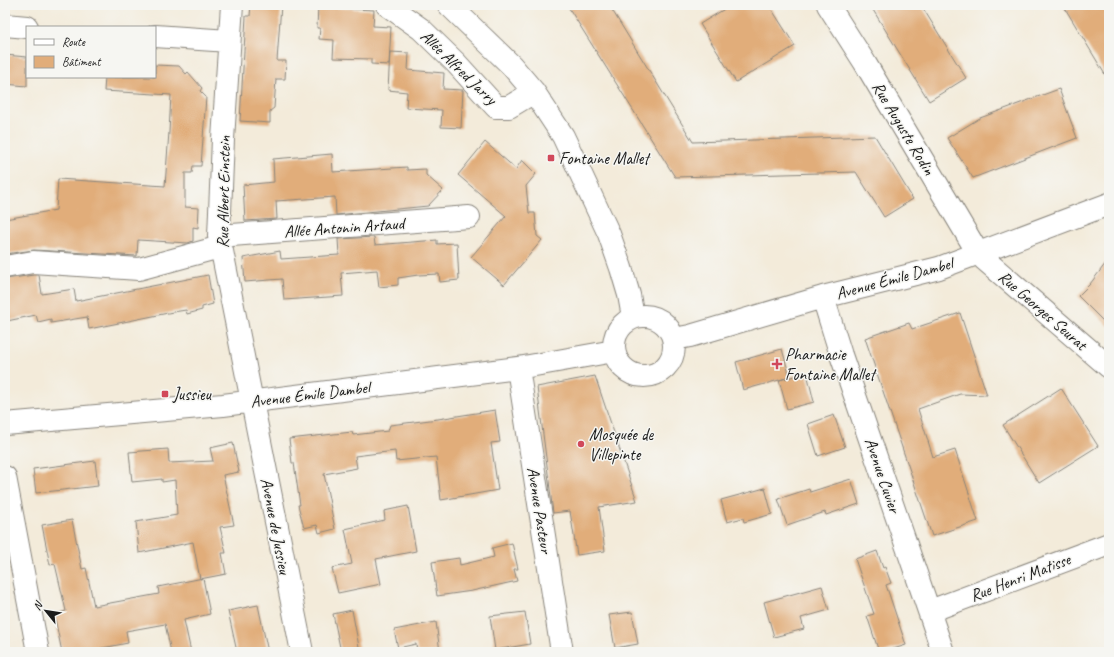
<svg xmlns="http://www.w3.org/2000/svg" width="1114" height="657" font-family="Caveat,sans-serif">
<rect width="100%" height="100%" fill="#f6f6f2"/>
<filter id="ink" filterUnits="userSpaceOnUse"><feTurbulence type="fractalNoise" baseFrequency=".025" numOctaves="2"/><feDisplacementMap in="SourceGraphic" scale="8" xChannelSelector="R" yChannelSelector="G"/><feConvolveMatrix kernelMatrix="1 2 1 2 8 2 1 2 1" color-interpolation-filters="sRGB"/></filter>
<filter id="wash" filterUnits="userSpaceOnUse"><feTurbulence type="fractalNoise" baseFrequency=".012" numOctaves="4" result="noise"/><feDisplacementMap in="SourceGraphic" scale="16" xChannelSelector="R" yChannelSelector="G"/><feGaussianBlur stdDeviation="0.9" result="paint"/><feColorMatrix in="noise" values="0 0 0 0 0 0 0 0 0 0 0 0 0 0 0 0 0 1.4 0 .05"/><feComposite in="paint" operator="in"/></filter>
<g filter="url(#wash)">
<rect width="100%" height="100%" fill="#f3ebda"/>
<g id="blocks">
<path fill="#e1ad7a" d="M 251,5 L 281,5 L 277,61 L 286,61 L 285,79 L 276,79 L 274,108 L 270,111 L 270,123 L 240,121 L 246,16 L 250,16 Z
M 318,5 L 337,5 L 337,8 L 374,10 L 373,26 L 391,27 L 389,65 L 371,64 L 371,59 L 333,58 L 334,40 L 319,39 L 320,28 L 317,28 Z
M 567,5 L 609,5 L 693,142 L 875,136 L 913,199 L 884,217 L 856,172 L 675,177 Z
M 731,5 L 769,5 L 795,46 L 736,82 L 700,24 Z
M 870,5 L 921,5 L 966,78 L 929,101 Z
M 1063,5 L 1109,5 L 1109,81 Z
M 390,52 L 409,53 L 408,70 L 444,73 L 443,89 L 463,90 L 461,128 L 441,127 L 442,110 L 406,108 L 407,92 L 388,90 Z
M 5,55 L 27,57 L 27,86 L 5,84 Z
M 155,65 L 179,66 L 186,74 L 188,72 L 202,88 L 200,91 L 206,97 L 201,166 L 193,166 L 192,173 L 185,173 L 185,207 L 199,208 L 198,228 L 193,227 L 193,241 L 188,243 L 138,240 L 137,256 L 34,250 L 5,254 L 5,219 L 56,210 L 58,179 L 165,186 L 169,132 L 171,95 L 104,91 L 105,77 L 155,77 Z
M 1059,89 L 1077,138 L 973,178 L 947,138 L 980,118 Z
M 485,142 L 516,169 L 522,160 L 536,174 L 526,186 L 529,213 L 535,213 L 537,236 L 542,240 L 504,285 L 471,257 L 506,216 L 458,175 Z
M 332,154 L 333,172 L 407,167 L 407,170 L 426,169 L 426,175 L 443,190 L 428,206 L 336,215 L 335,197 L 276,201 L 277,219 L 245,221 L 243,185 L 274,182 L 273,159 Z
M 374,237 L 375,245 L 437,240 L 437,244 L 457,243 L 459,280 L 440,282 L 439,274 L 418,275 L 398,278 L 398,285 L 379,287 L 377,270 L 341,273 L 343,296 L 284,300 L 282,279 L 245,282 L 243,258 L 280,251 L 281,259 L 339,255 L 338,239 Z
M 1109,259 L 1109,327 L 1078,296 L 1090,284 Z
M 34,275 L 39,275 L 42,294 L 74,289 L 76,301 L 208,275 L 213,304 L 202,307 L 202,310 L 187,314 L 186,310 L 173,312 L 89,329 L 87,317 L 51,323 L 51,319 L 38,322 L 36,315 L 7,321 L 5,310 L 5,279 Z
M 960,313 L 987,395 L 960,394 L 918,409 L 933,457 L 955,450 L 978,521 L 932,536 L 865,338 L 909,323 L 912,329 Z
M 782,349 L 790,377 L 743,390 L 736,362 Z
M 807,373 L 814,402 L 787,409 L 779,380 Z
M 595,376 L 637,501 L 599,507 L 605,551 L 577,555 L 570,511 L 553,513 L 537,387 Z
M 1061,388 L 1098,446 L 1039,483 L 1003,425 Z
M 495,410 L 500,442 L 491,443 L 498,490 L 441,500 L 436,457 L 396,461 L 395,451 L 355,456 L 357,468 L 324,474 L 335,529 L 319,533 L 317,525 L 304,528 L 298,505 L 300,505 L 294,463 L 292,463 L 289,439 L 352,432 L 353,435 L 388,431 L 390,425 L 438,419 Z
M 834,415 L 845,447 L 818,456 L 808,424 Z
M 233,443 L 239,472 L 223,475 L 234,525 L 220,527 L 226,553 L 222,553 L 226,574 L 200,579 L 193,542 L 139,553 L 136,522 L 177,515 L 175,480 L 162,482 L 162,479 L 132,482 L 129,452 L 168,449 L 169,463 L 213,461 L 210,448 Z
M 95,461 L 98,486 L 36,493 L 33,469 Z
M 851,479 L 859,504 L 826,515 L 825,512 L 787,525 L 778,499 L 809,489 L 810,492 Z
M 765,488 L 772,514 L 744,522 L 743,518 L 727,522 L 721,500 Z
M 408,506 L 416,551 L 376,559 L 381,584 L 338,593 L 332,568 L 352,564 L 345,529 L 385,520 L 384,511 Z
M 72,520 L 82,569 L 86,568 L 94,606 L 159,594 L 158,587 L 203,578 L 210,614 L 184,620 L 191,652 L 171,652 L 165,624 L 126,631 L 128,643 L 82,652 L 62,652 L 54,614 L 66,611 L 55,564 L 50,565 L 42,525 Z
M 512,543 L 518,569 L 514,569 L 517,581 L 472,591 L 437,596 L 432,562 L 459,558 L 460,565 L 494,557 L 492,548 Z
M 877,551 L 883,568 L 885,567 L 891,583 L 886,585 L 906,645 L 884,652 L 879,652 L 867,616 L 874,614 L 855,559 Z
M 822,586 L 829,610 L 801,618 L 804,629 L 774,637 L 764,602 Z
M 258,605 L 268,652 L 237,652 L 228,611 Z
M 352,610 L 360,652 L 341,652 L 333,614 Z
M 525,612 L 530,644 L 495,650 L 490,616 Z
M 632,612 L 638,644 L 615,648 L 609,615 Z
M 436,622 L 440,652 L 417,652 L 416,644 L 398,648 L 394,630 Z"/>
</g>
</g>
<g filter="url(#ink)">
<use href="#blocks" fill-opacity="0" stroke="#88847b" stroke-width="1"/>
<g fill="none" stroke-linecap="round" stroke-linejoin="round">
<defs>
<path id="minor" d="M 232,5 L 223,139 L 219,236 L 302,652
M 387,5 L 421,29 L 456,63 L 496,107 L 509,107 L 534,92
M 449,5 L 511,65 L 534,92 L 563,136 L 609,234 L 621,268 L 629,295 L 633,317
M 828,5 L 865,63 L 978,253 L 985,260 L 1109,367
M 5,25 L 27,27
M 155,36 L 229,41
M 219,236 L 469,217
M 5,267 L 33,262 L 139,269 L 220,247
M 823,297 L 841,355 L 943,652
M614 346a30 30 0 1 1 60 0a30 30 0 1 1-60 0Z
M 674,339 L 690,336 L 823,297 L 939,268 L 1109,204
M 518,368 L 562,652
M 5,424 L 223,405 L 518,368 L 614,351
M 5,477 L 38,652
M 930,611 L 1109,544"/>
</defs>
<use href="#minor" stroke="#88847b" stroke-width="24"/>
<use href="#minor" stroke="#fff" stroke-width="22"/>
</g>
</g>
<g fill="#d1495b" stroke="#f6f6f2" stroke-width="1.5">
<rect x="547" y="154" width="8" height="8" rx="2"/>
<path d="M775 358h4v4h4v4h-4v4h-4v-4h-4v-4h4z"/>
<rect x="161" y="390" width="8" height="8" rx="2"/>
<circle cx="581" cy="444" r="4"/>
</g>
<g text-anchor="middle" stroke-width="3" stroke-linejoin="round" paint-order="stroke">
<g font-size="17" fill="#1c1c1c" stroke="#f6f6f2">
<text transform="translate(459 67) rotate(44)" y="6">Allée Alfred Jarry</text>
<text transform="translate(904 128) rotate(59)" y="6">Rue Auguste Rodin</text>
<text transform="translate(223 192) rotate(-89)" y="6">Rue Albert Einstein</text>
<text transform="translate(344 227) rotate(-4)" y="6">Allée Antonin Artaud</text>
<text transform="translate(894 278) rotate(-15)" y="6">Avenue Émile Dambel</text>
<text transform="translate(1043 310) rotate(41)" y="6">Rue Georges Seurat</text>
<text transform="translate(310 394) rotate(-7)" y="6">Avenue Émile Dambel</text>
<text transform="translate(883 475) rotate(71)" y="6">Avenue Cuvier</text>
<text transform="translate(540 510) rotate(81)" y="6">Avenue Pasteur</text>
<text transform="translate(276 526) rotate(79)" y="6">Avenue de Jussieu</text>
<text transform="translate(1020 577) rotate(-21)" y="6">Rue Henri Matisse</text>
</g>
<g font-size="17" fill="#1c1c1c" stroke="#f6f6f2" text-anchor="start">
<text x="559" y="164">Fontaine Mallet</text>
<text x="785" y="360">Pharmacie<tspan x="785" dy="20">Fontaine Mallet</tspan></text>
<text x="173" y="400">Jussieu</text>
<text x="589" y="440">Mosquée de<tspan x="589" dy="20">Villepinte</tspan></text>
</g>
</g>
<rect width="1114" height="657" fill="none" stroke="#f6f6f2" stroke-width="20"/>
<rect x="26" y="26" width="130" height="52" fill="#f6f6f2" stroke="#9f9f9c"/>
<rect x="34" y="39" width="20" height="6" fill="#ffffff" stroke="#9f9f9c"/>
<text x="62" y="46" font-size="12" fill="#1c1c1c">Route</text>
<rect x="34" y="56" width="20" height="12" fill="#e1ad7a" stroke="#9f9f9c"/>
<text x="62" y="66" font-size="12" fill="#1c1c1c">Bâtiment</text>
<g transform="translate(46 611) rotate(300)" stroke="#f6f6f2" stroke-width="3" paint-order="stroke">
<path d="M0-3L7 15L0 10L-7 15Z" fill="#1c1c1c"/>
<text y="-6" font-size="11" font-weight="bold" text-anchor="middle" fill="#1c1c1c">N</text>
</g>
</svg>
